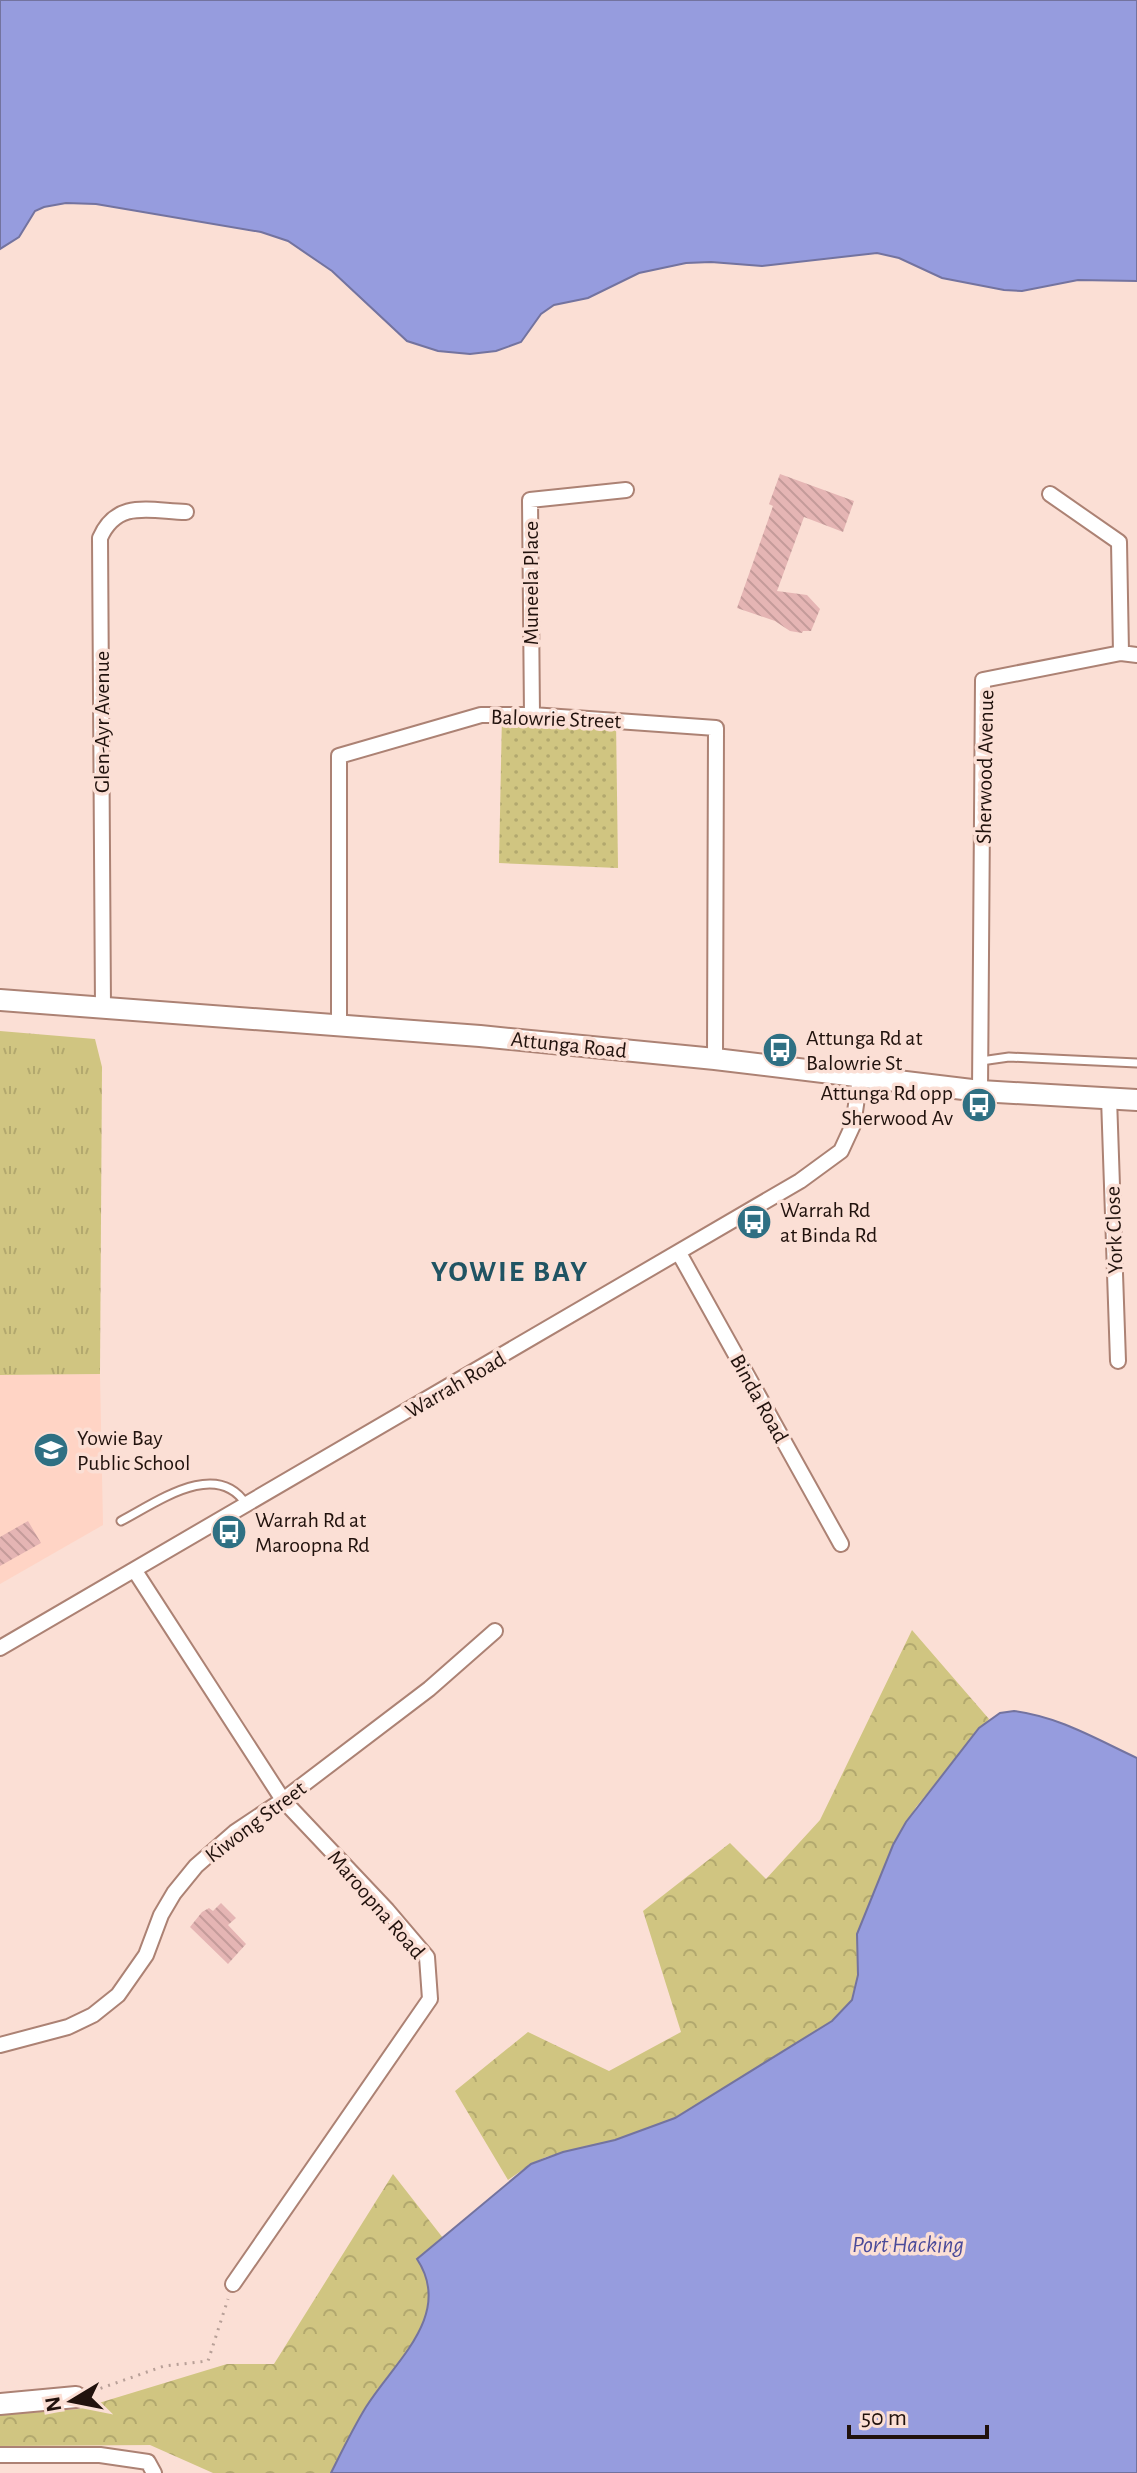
<svg xmlns="http://www.w3.org/2000/svg" width="1137" height="2473" font-family="'Alegreya Sans',sans-serif">
<defs>
<pattern id="grass-dots" width="8" height="8" patternUnits="userSpaceOnUse" patternTransform="scale(2)"><rect width="8" height="8" fill="#d0c581"/><path d="M2 2h.1M6 6h.1" fill="none" stroke="#b2a86e" stroke-width="1.8" stroke-linecap="round"/></pattern>
<pattern id="forest-crowns" width="20" height="18" patternUnits="userSpaceOnUse" patternTransform="scale(2)"><rect width="20" height="18" fill="#d0c581"/><path d="M2 6a3 3 0 1 1 6 0M12 15a3 3 0 1 1 6 0" fill="none" stroke="#b2a86e"/></pattern>
<pattern id="park-tufts" width="24" height="20" patternUnits="userSpaceOnUse" patternTransform="scale(2)"><rect width="24" height="20" fill="#d0c581"/><path d="M3 7l-1-3M5 7V3M7 7l1-3M15 17l-1-3M17 17v-4M19 17l1-3" fill="none" stroke="#b2a86e"/></pattern>
<pattern id="building-back-hatch" width="6" height="6" patternUnits="userSpaceOnUse" patternTransform="scale(2)"><rect width="6" height="6" fill="#e5b5b4"/><path d="M-1 5l2 2M0 0l6 6M5-1l2 2" fill="none" stroke="#c49b9a"/></pattern>
</defs>
<rect width="100%" height="100%" fill="#fbdfd5"/>
<path fill="#ffd4c5" d="M 100,1374 L 103,1525 L 0,1584 L 0,1375 Z"/>
<path fill="url(#grass-dots)" d="M 502,715 L 616,720 L 618,868 L 499,863 Z"/>
<path fill="url(#forest-crowns)" d="M 912,1630 L 989,1719 L 916,1807 L 893,1845 L 857,1934 L 858,1975 L 852,2000 L 832,2021 L 675,2118 L 615,2140 L 546,2157 L 531,2164 L 508,2180 L 455,2091 L 528,2032 L 609,2071 L 681,2032 L 643,1911 L 730,1843 L 766,1879 L 820,1820 Z
M 393,2174 L 443,2238 L 418,2259 C 454,2317 395,2361 366,2407 C 353,2428 342,2451 331,2473 L 213,2473 L 150,2445 L 0,2446 L 0,2415 L 79,2409 L 227,2364 L 274,2364 Z"/>
<path fill="url(#park-tufts)" d="M 0,1031 L 95,1039 L 102,1067 L 100,1374 L 0,1375 Z"/>
<path fill="#969cde" stroke="#73739f" stroke-width="2" d="M 0,0 L 1137,0 L 1137,281 L 1078,280 L 1022,291 L 1004,290 L 942,278 L 899,258 L 877,253 L 762,266 L 711,262 L 686,263 L 639,273 L 588,298 L 554,305 L 541,314 L 521,342 L 496,351 L 470,354 L 438,351 L 407,341 L 332,271 L 288,241 L 261,232 L 96,204 L 66,203 L 44,207 L 35,211 L 19,237 L 0,249 Z
M 1014,1711 C 1060,1717 1096,1739 1137,1758 L 1137,2473 L 331,2473 C 342,2451 353,2428 366,2407 C 394,2362 454,2315 417,2259 L 531,2164 L 563,2152 L 615,2140 L 675,2118 L 832,2021 L 852,2000 L 858,1975 L 857,1934 L 893,1845 L 906,1822 L 979,1728 L 1000,1713 Z"/>
<path fill="url(#building-back-hatch)" d="M 780,474 L 854,501 L 843,532 L 804,517 L 777,591 L 807,595 L 820,609 L 811,631 L 803,631 L 802,633 L 790,631 L 775,621 L 737,608 L 773,506 L 769,504 Z
M 28,1521 L 41,1543 L 0,1566 L 0,1537 Z
M 221,1903 L 236,1918 L 228,1925 L 246,1944 L 228,1964 L 190,1927 L 202,1912 L 209,1908 L 213,1911 Z"/>
<g fill="none" stroke-linecap="round" stroke-linejoin="round">
<defs>
<path id="lane" d="M 981,1061 L 1009,1057 L 1137,1063
M 121,1521 C 156,1503 216,1458 246,1504"/>
<path id="street" d="M 1121,653 L 1137,655
M 532,715 L 530,500 L 626,490
M 103,1007 L 100,538 C 117,499 150,511 186,512
M 339,1024 L 339,756 L 481,715 L 532,715 L 716,728 L 715,1059
M 980,1091 L 983,680 L 1121,653 L 1119,542 L 1050,494
M 1109,1098 L 1118,1361
M 679,1253 L 841,1544
M 135,1571 L 283,1800 L 387,1910 L 427,1957 L 430,1999 L 233,2284
M 0,1648 L 800,1181 L 841,1151 L 853,1125 L 860,1078
M 0,2045 L 68,2027 L 93,2015 L 118,1995 L 146,1955 L 161,1915 L 174,1893 L 196,1866 L 235,1832 L 283,1800 L 429,1689 L 495,1631
M 0,2455 L 100,2455 L 148,2462 L 154,2473"/>
<path id="secondary" d="M 0,1000 L 480,1036 L 715,1059 L 980,1091 L 1137,1100
M 0,2404 L 76,2397"/>
</defs>
<use href="#lane" stroke="#ac8274" stroke-width="11"/>
<use href="#street" stroke="#ac8274" stroke-width="18"/>
<use href="#secondary" stroke="#ac8274" stroke-width="24"/>
<path stroke="#b8a098" stroke-width="3" stroke-dasharray="2 6" stroke-linecap="butt" d="M 93,2391 L 164,2366 L 208,2361 L 228,2299"/>
<use href="#lane" stroke="#fff" stroke-width="7"/>
<use href="#street" stroke="#fff" stroke-width="14"/>
<use href="#secondary" stroke="#fff" stroke-width="20"/>
</g>
<defs>
<symbol id="bus-disc" viewBox="-11 -11 22 22"><circle r="9.5" fill="#2f7083" stroke="#fbdfd5"/><path d="M-5-6H5V4H4V6H2V4H-2V6H-4V4H-5ZM-3.5-4V0h7V-4ZM-3.5 1.2v1.5H-2V1.2ZM2 1.2v1.5H3.5V1.2Z" fill="#fff"/></symbol>
<symbol id="school-disc" viewBox="-11 -11 22 22"><circle r="9.5" fill="#2f7083" stroke="#fbdfd5"/><path d="M0-5L7-2L0 1L-7-2ZM-4 1L0 2.5L4 1V4Q0 6-4 4Z" fill="#fff"/></symbol>
</defs>
<g fill-rule="evenodd">
<use href="#bus-disc" x="760" y="1030" width="40" height="40"/>
<use href="#bus-disc" x="959" y="1085" width="40" height="40"/>
<use href="#bus-disc" x="734" y="1202" width="40" height="40"/>
<use href="#school-disc" x="31" y="1430" width="40" height="40"/>
<use href="#bus-disc" x="209" y="1512" width="40" height="40"/>
</g>
<g text-anchor="middle" stroke-width="7" stroke-linejoin="round" paint-order="stroke">
<g font-size="22" fill="#21120d" stroke="#fbdfd5">
<text transform="translate(530 583) rotate(-90)" y="8">Muneela Place</text>
<text transform="translate(556 718) rotate(2)" y="8">Balowrie Street</text>
<text transform="translate(101 722) rotate(-90)" y="8">Glen-Ayr Avenue</text>
<text transform="translate(984 767) rotate(-89)" y="8">Sherwood Avenue</text>
<text transform="translate(569 1044) rotate(6)" y="8">Attunga Road</text>
<text transform="translate(1113 1230) rotate(-92)" y="8">York Close</text>
<text transform="translate(455 1384) rotate(-30)" y="8">Warrah Road</text>
<text transform="translate(760 1398) rotate(61)" y="8">Binda Road</text>
<text transform="translate(255 1821) rotate(-37)" y="8">Kiwong Street</text>
<text transform="translate(377 1904) rotate(49)" y="8">Maroopna Road</text>
</g>
<g font-size="22" fill="#21120d" stroke="#fbdfd5" text-anchor="start">
<text x="806" y="1045">Attunga Rd at<tspan x="806" dy="25">Balowrie St</tspan></text>
<text x="953" y="1100" text-anchor="end">Attunga Rd opp<tspan x="953" dy="25">Sherwood Av</tspan></text>
<text x="780" y="1217">Warrah Rd<tspan x="780" dy="25">at Binda Rd</tspan></text>
<text x="77" y="1445">Yowie Bay<tspan x="77" dy="25">Public School</tspan></text>
<text x="255" y="1527">Warrah Rd at<tspan x="255" dy="25">Maroopna Rd</tspan></text>
</g>
<g font-size="24" font-style="italic" fill="#4b4b9a" stroke="#fbdfd5">
<text x="908" y="2252">Port Hacking</text>
</g>
<g font-size="30" font-weight="bold" letter-spacing="2" fill="#205463" stroke="#fbdfd5">
<text x="510" y="1281">YOWIE BAY</text>
</g>
</g>
<g transform="translate(72 2401) rotate(260)" stroke="#fbdfd5" stroke-width="6" paint-order="stroke">
<path d="M0-6L14 30L0 20L-14 30Z" fill="#21120d"/>
<text y="-12" font-size="22" font-weight="bold" text-anchor="middle" fill="#21120d">N</text>
</g>
<path d="M849 2425v12h138v-12" fill="none" stroke="#21120d" stroke-width="4"/>
<text x="861" y="2425" font-size="24" fill="#21120d" stroke="#fbdfd5" stroke-width="6" paint-order="stroke">50 m</text>
</svg>
